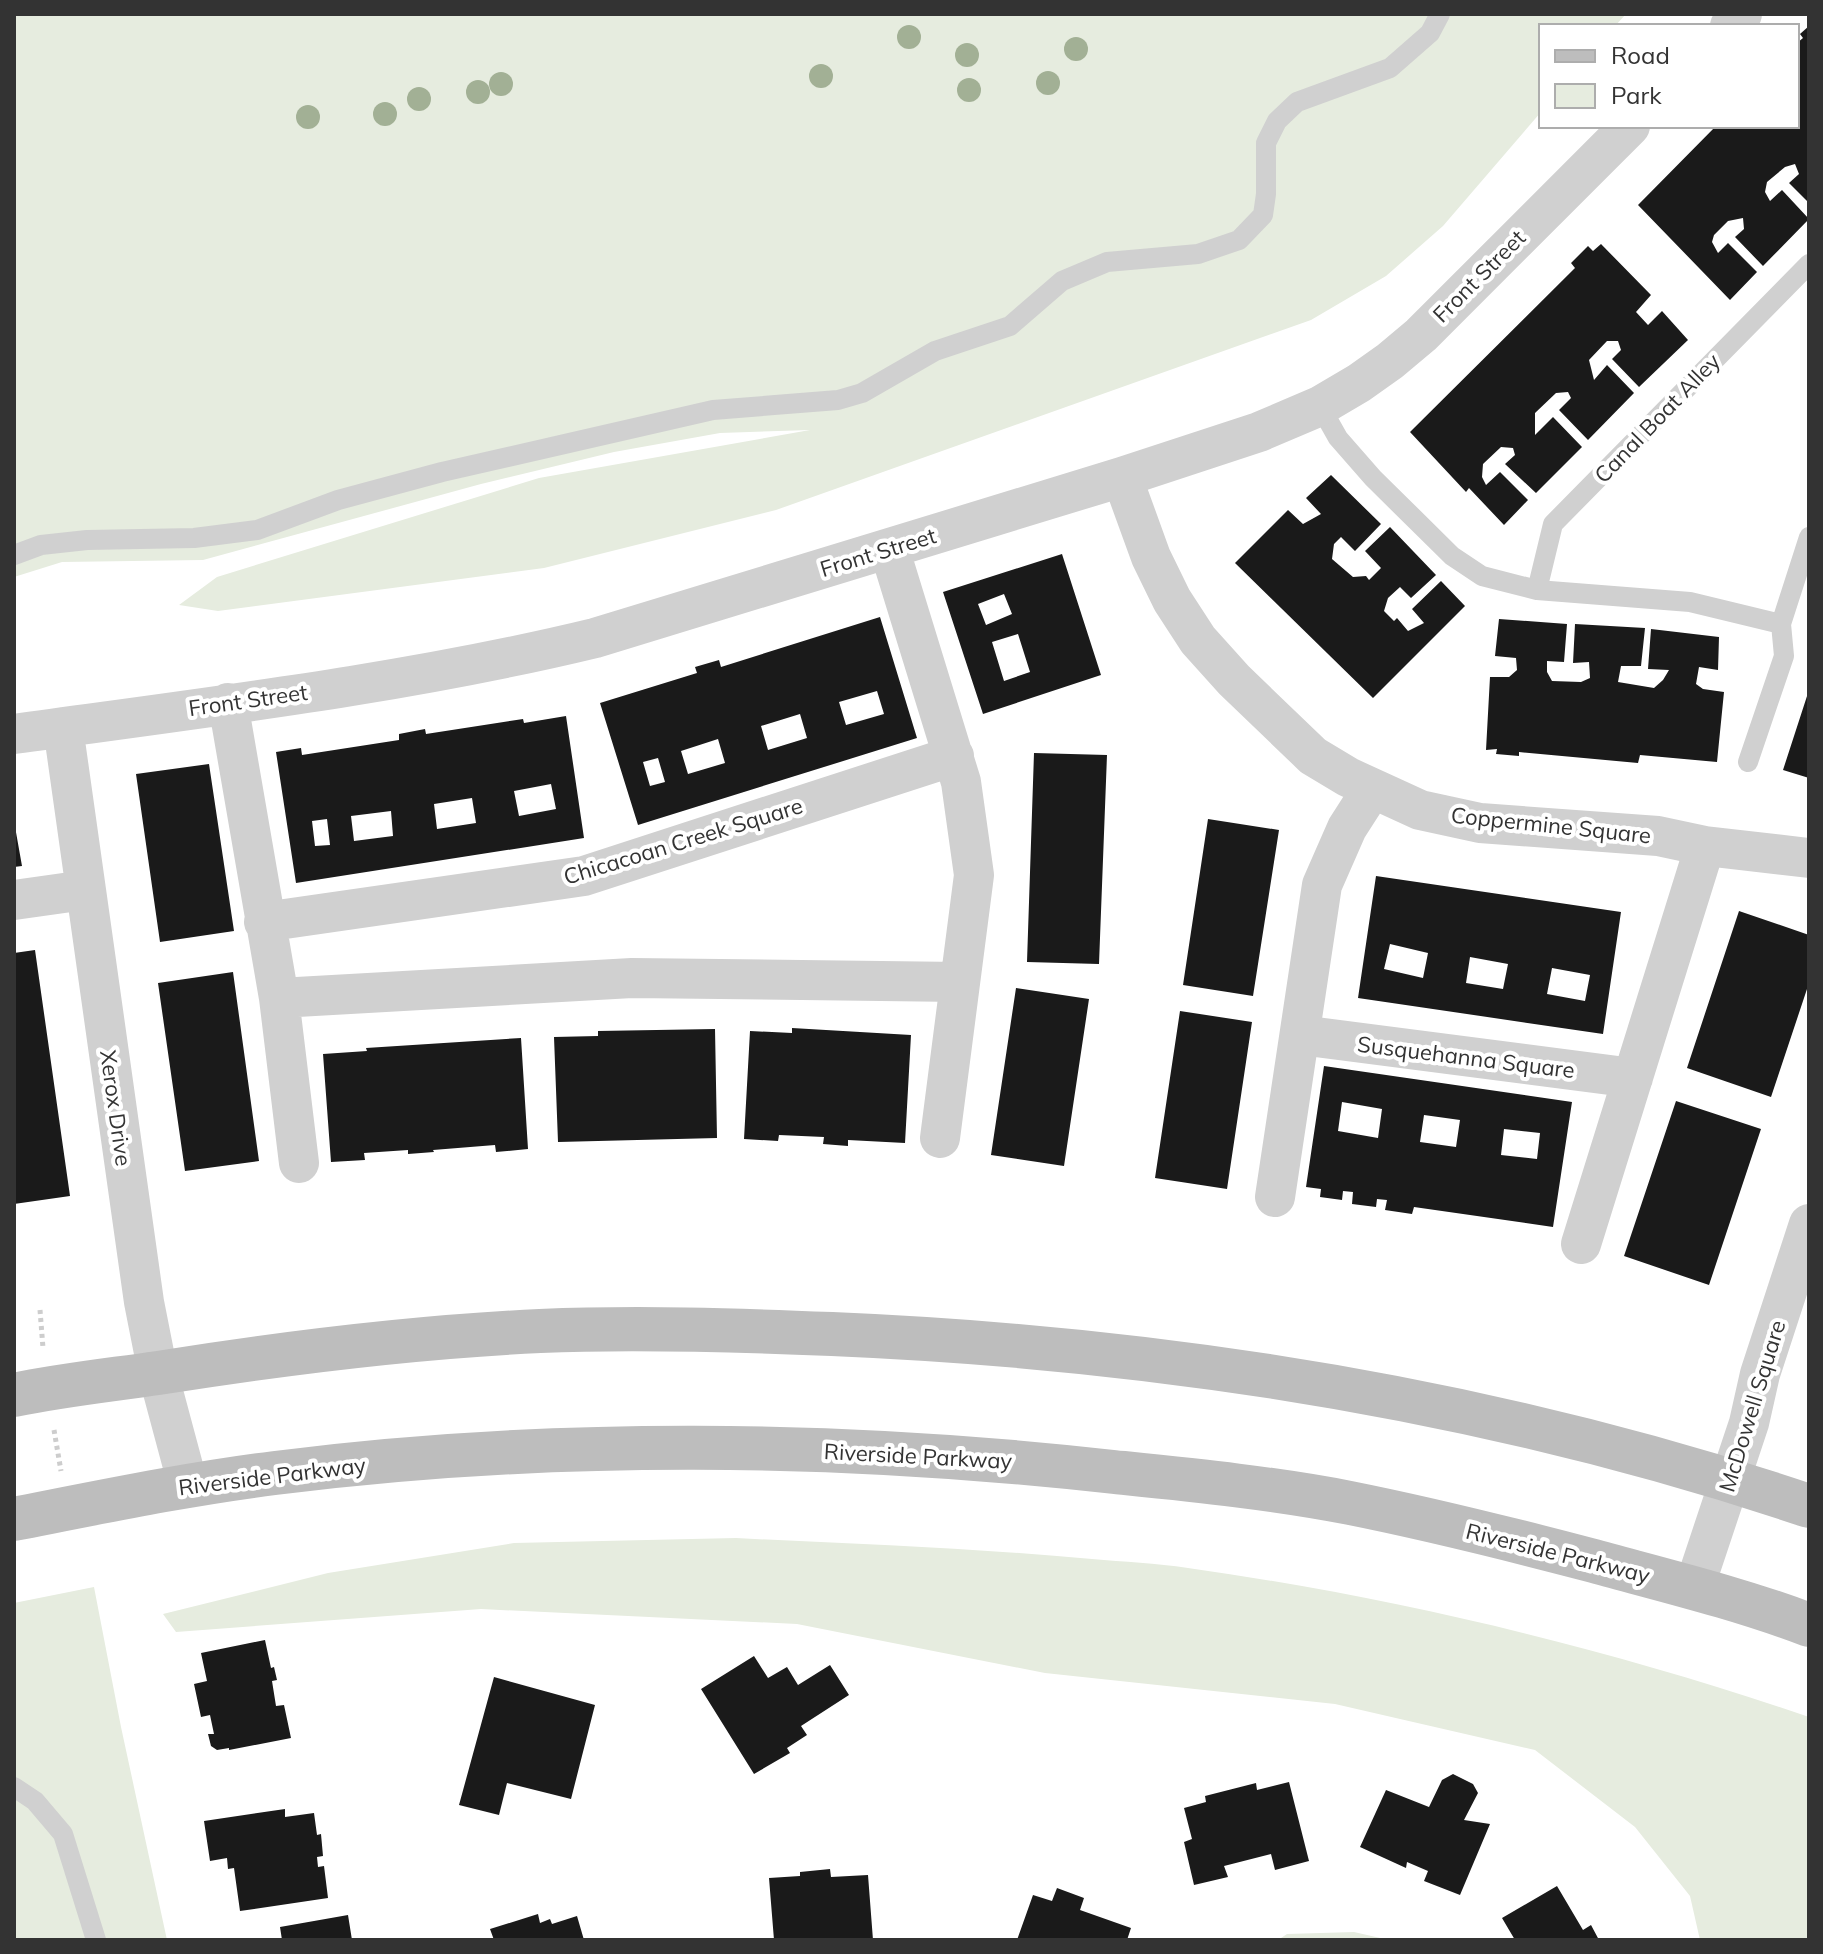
<svg xmlns="http://www.w3.org/2000/svg" width="1823" height="1954" font-family="Mulish,sans-serif">
<rect width="100%" height="100%" fill="#fff"/>
<path fill="#e6ecdf" d="M 14,14 L 1626,14 L 1615,26 L 1541,26 L 1541,112 L 1443,226 L 1386,276 L 1311,320 L 776,510 L 544,568 L 218,611 L 179,605 L 217,577 L 539,478 L 810,430 L 720,433 L 614,452 L 481,484 L 203,560 L 62,562 L 14,577 Z
M 736,1538 C 855,1544 973,1548 1092,1559 C 1124,1562 1156,1563 1188,1568 C 1396,1597 1611,1649 1809,1717 L 1809,1940 L 1700,1940 L 1690,1896 L 1635,1827 L 1535,1750 L 1335,1704 L 1045,1673 L 797,1624 L 481,1609 L 176,1632 L 163,1614 L 328,1573 L 514,1543 Z
M 94,1587 L 121,1727 L 167,1940 L 14,1940 L 14,1603 Z
M 1354,1932 L 1389,1940 L 1278,1940 L 1287,1934 Z"/>
<path fill="#1a1a1a" fill-rule="evenodd" d="M 1809,26 L 1809,203 L 1789,183 L 1799,174 L 1795,164 L 1785,167 L 1767,182 L 1765,192 L 1770,201 L 1782,190 L 1809,219 L 1763,266 L 1735,237 L 1744,229 L 1743,218 L 1728,221 L 1714,235 L 1712,242 L 1718,253 L 1728,243 L 1757,272 L 1730,300 L 1638,205 L 1716,126 L 1797,126 L 1797,43 L 1803,38 L 1800,34 Z
M 1601,244 L 1651,295 L 1636,312 L 1648,325 L 1662,311 L 1688,340 L 1639,387 L 1612,359 L 1621,350 L 1618,341 L 1607,341 L 1589,360 L 1594,380 L 1607,365 L 1634,393 L 1588,440 L 1559,410 L 1571,398 L 1568,392 L 1556,393 L 1535,413 L 1535,435 L 1553,417 L 1582,447 L 1536,493 L 1505,464 L 1515,455 L 1513,448 L 1501,447 L 1483,464 L 1482,477 L 1486,485 L 1500,472 L 1528,500 L 1504,525 L 1469,488 L 1466,492 L 1410,432 L 1575,268 L 1571,263 L 1588,246 L 1593,251 Z
M 1331,475 L 1381,524 L 1355,551 L 1341,537 L 1334,544 L 1332,559 L 1353,577 L 1366,576 L 1369,580 L 1381,568 L 1365,551 L 1390,527 L 1436,575 L 1411,598 L 1400,587 L 1388,598 L 1384,611 L 1394,621 L 1397,618 L 1408,631 L 1424,623 L 1412,609 L 1441,581 L 1465,606 L 1373,698 L 1235,563 L 1288,510 L 1303,524 L 1321,514 L 1306,498 Z
M 1062,554 L 1101,675 L 983,714 L 943,592 ZM 1004,594 L 1012,614 L 986,625 L 978,604 ZM 1018,634 L 1030,672 L 1004,681 L 992,642 Z
M 880,617 L 917,738 L 638,825 L 600,703 L 697,673 L 695,667 L 719,660 L 721,667 ZM 877,691 L 884,714 L 846,725 L 839,702 ZM 800,714 L 807,738 L 768,750 L 761,726 ZM 718,739 L 725,763 L 688,774 L 681,751 ZM 658,758 L 665,782 L 650,786 L 643,762 Z
M 1499,619 L 1567,624 L 1564,662 L 1547,661 L 1547,672 L 1552,681 L 1581,682 L 1590,678 L 1589,662 L 1573,663 L 1575,624 L 1645,628 L 1641,666 L 1621,666 L 1618,682 L 1654,688 L 1663,680 L 1669,670 L 1648,669 L 1651,629 L 1719,637 L 1718,670 L 1699,667 L 1696,684 L 1703,689 L 1724,692 L 1717,762 L 1640,755 L 1638,763 L 1519,752 L 1519,756 L 1496,754 L 1497,749 L 1486,750 L 1490,677 L 1509,677 L 1517,670 L 1516,658 L 1495,656 Z
M 1808,693 L 1809,693 L 1809,778 L 1783,770 Z
M 566,716 L 584,838 L 296,883 L 276,752 L 301,748 L 302,755 L 399,740 L 399,734 L 425,729 L 426,734 L 523,719 L 524,723 ZM 551,784 L 556,809 L 519,816 L 514,791 ZM 472,798 L 476,823 L 437,829 L 434,804 ZM 391,811 L 393,836 L 354,841 L 351,816 ZM 327,819 L 330,845 L 315,846 L 312,821 Z
M 1034,753 L 1107,755 L 1099,964 L 1027,962 Z
M 209,764 L 234,931 L 160,942 L 136,774 Z
M 1208,819 L 1279,830 L 1253,996 L 1183,985 Z
M 14,821 L 22,866 L 14,867 Z
M 1376,876 L 1621,912 L 1603,1034 L 1358,998 ZM 1390,944 L 1428,953 L 1423,978 L 1384,969 ZM 1470,957 L 1508,964 L 1503,989 L 1466,983 ZM 1552,968 L 1590,975 L 1585,1001 L 1547,994 Z
M 1739,911 L 1809,935 L 1809,983 L 1771,1097 L 1687,1068 Z
M 35,950 L 70,1196 L 14,1204 L 14,953 Z
M 233,972 L 259,1161 L 185,1171 L 158,983 Z
M 1016,988 L 1089,999 L 1064,1166 L 991,1155 Z
M 1180,1011 L 1252,1022 L 1227,1189 L 1155,1178 Z
M 792,1028 L 911,1035 L 905,1143 L 848,1140 L 848,1146 L 823,1144 L 824,1137 L 779,1135 L 778,1141 L 744,1139 L 750,1031 L 792,1033 Z
M 715,1029 L 717,1138 L 558,1142 L 554,1037 L 598,1036 L 598,1031 Z
M 521,1038 L 528,1149 L 496,1152 L 495,1145 L 433,1150 L 434,1152 L 408,1154 L 408,1150 L 364,1153 L 365,1160 L 331,1162 L 323,1054 L 367,1051 L 366,1048 Z
M 1324,1066 L 1572,1102 L 1553,1227 L 1414,1207 L 1412,1214 L 1385,1210 L 1387,1200 L 1377,1199 L 1376,1207 L 1352,1204 L 1353,1192 L 1343,1191 L 1342,1200 L 1320,1197 L 1321,1189 L 1306,1187 ZM 1342,1102 L 1382,1109 L 1378,1138 L 1338,1131 ZM 1424,1115 L 1460,1120 L 1456,1147 L 1420,1142 ZM 1504,1129 L 1540,1133 L 1537,1159 L 1501,1155 Z
M 1676,1101 L 1761,1129 L 1709,1285 L 1624,1256 Z
M 265,1640 L 271,1668 L 274,1667 L 277,1680 L 272,1681 L 276,1706 L 284,1705 L 291,1738 L 229,1750 L 229,1748 L 217,1750 L 211,1746 L 208,1734 L 214,1734 L 210,1715 L 201,1717 L 194,1684 L 207,1681 L 201,1653 Z
M 754,1656 L 768,1678 L 787,1667 L 798,1685 L 830,1665 L 849,1695 L 801,1726 L 807,1735 L 787,1748 L 790,1753 L 754,1774 L 701,1689 Z
M 494,1677 L 595,1705 L 571,1799 L 507,1783 L 499,1815 L 459,1805 Z
M 1453,1774 L 1473,1784 L 1478,1793 L 1464,1820 L 1490,1824 L 1460,1895 L 1424,1881 L 1428,1871 L 1407,1862 L 1406,1868 L 1360,1847 L 1386,1790 L 1429,1807 L 1442,1780 Z
M 1289,1782 L 1309,1861 L 1275,1870 L 1271,1854 L 1224,1866 L 1228,1877 L 1194,1885 L 1184,1842 L 1192,1839 L 1184,1808 L 1206,1802 L 1205,1796 L 1256,1783 L 1257,1790 Z
M 285,1809 L 285,1817 L 314,1813 L 317,1835 L 321,1834 L 323,1856 L 317,1857 L 318,1867 L 324,1866 L 328,1898 L 240,1911 L 234,1868 L 228,1869 L 227,1858 L 210,1861 L 204,1821 Z
M 830,1869 L 831,1877 L 868,1875 L 873,1940 L 774,1940 L 769,1878 L 800,1876 L 800,1872 Z
M 1557,1886 L 1583,1930 L 1591,1925 L 1599,1940 L 1515,1940 L 1502,1918 Z
M 1057,1888 L 1084,1898 L 1080,1910 L 1131,1928 L 1127,1940 L 1017,1940 L 1033,1895 L 1052,1901 Z
M 538,1914 L 540,1923 L 550,1919 L 552,1924 L 577,1916 L 584,1940 L 494,1940 L 490,1929 Z
M 348,1915 L 352,1940 L 282,1940 L 280,1927 Z"/>
<g fill="none" stroke-linecap="round" stroke-linejoin="round">
<path stroke="#cdcdcd" stroke-width="5" stroke-dasharray="4 4" stroke-linecap="butt" d="M 40,1310 L 43,1348
M 54,1430 L 61,1471"/>
<path stroke="#d0d0d0" stroke-width="20" d="M 1320,406 L 1338,438 L 1373,478 L 1452,556 L 1482,576 L 1537,590 L 1690,602 L 1781,624
M 14,555 L 41,545 L 87,540 L 194,538 L 257,530 L 338,500 L 442,472 L 713,410 L 838,400 L 862,393 L 935,351 L 1010,326 L 1062,281 L 1107,262 L 1198,254 L 1239,240 L 1263,215 L 1266,194 L 1266,143 L 1277,121 L 1297,102 L 1390,68 L 1430,33 L 1440,14
M 1537,590 L 1553,524 L 1809,264
M 1748,762 L 1784,656 L 1781,624 L 1809,537
M 14,1787 L 35,1801 L 63,1834 L 96,1940"/>
<path stroke="#d0d0d0" stroke-width="40" d="M 1730,26 L 1742,14
M 1122,477 L 1151,557 L 1172,600 L 1198,640 L 1234,680 L 1313,756 L 1348,777 L 1420,810 L 1480,823 L 1658,836 L 1705,846 L 1809,858
M 889,548 L 961,782 L 974,875 L 940,1138
M 228,703 L 279,998 L 299,1163
M 63,727 L 144,1302 L 158,1373 L 188,1485
M 14,734 C 208,707 405,684 595,638 L 1122,477 L 1259,432 L 1320,406 L 1359,383 L 1390,361 L 1421,335 L 1630,126
M 14,900 L 85,890
M 264,922 L 584,876 L 954,756
M 279,998 L 632,978 L 960,982
M 1300,1035 L 1633,1078
M 1275,1197 L 1322,885 L 1347,828 L 1372,789
M 1581,1244 L 1705,846
M 1694,1588 L 1749,1423 L 1760,1374 L 1809,1224"/>
<path stroke="#bdbdbd" stroke-width="44" d="M 14,1395 C 62,1385 110,1380 158,1373 C 284,1353 412,1337 540,1331 C 637,1327 735,1330 832,1334 C 1163,1348 1494,1400 1809,1506
M 14,1519 C 101,1502 187,1484 275,1473 C 551,1438 838,1441 1114,1472 C 1192,1480 1273,1488 1350,1503 C 1430,1519 1510,1539 1590,1560 C 1663,1580 1738,1598 1809,1625"/>
</g>
<g fill="#a2b095">
<circle cx="909" cy="37" r="12"/>
<circle cx="1076" cy="49" r="12"/>
<circle cx="967" cy="55" r="12"/>
<circle cx="821" cy="76" r="12"/>
<circle cx="1048" cy="83" r="12"/>
<circle cx="501" cy="84" r="12"/>
<circle cx="969" cy="90" r="12"/>
<circle cx="478" cy="92" r="12"/>
<circle cx="419" cy="99" r="12"/>
<circle cx="385" cy="114" r="12"/>
<circle cx="308" cy="117" r="12"/>
</g>
<g text-anchor="middle" stroke-width="8" stroke-linejoin="round" paint-order="stroke">
<g font-size="22" fill="#333" stroke="#fff">
<text transform="translate(1479 276) rotate(-45)" y="8">Front Street</text>
<text transform="translate(1657 418) rotate(-46)" y="8">Canal Boat Alley</text>
<text transform="translate(878 552) rotate(-17)" y="8">Front Street</text>
<text transform="translate(248 700) rotate(-8)" y="8">Front Street</text>
<text transform="translate(1551 825) rotate(6)" y="8">Coppermine Square</text>
<text transform="translate(683 841) rotate(-17)" y="8">Chicacoan Creek Square</text>
<text transform="translate(1466 1057) rotate(7)" y="8">Susquehanna Square</text>
<text transform="translate(116 1108) rotate(82)" y="8">Xerox Drive</text>
<text transform="translate(1752 1406) rotate(-73)" y="8">McDowell Square</text>
<text transform="translate(918 1456) rotate(3)" y="8">Riverside Parkway</text>
<text transform="translate(272 1476) rotate(-7)" y="8">Riverside Parkway</text>
<text transform="translate(1558 1553) rotate(14)" y="8">Riverside Parkway</text>
</g>
</g>
<rect width="1823" height="1954" fill="none" stroke="#333333" stroke-width="32"/>
<rect x="1539" y="24" width="260" height="104" fill="#ffffff" stroke="#adadad" stroke-width="2"/>
<rect x="1555" y="50" width="40" height="12" fill="#bdbdbd" stroke="#adadad" stroke-width="2"/>
<text x="1611" y="64" font-size="24" fill="#333333">Road</text>
<rect x="1555" y="84" width="40" height="24" fill="#e6ecdf" stroke="#adadad" stroke-width="2"/>
<text x="1611" y="104" font-size="24" fill="#333333">Park</text>
</svg>
